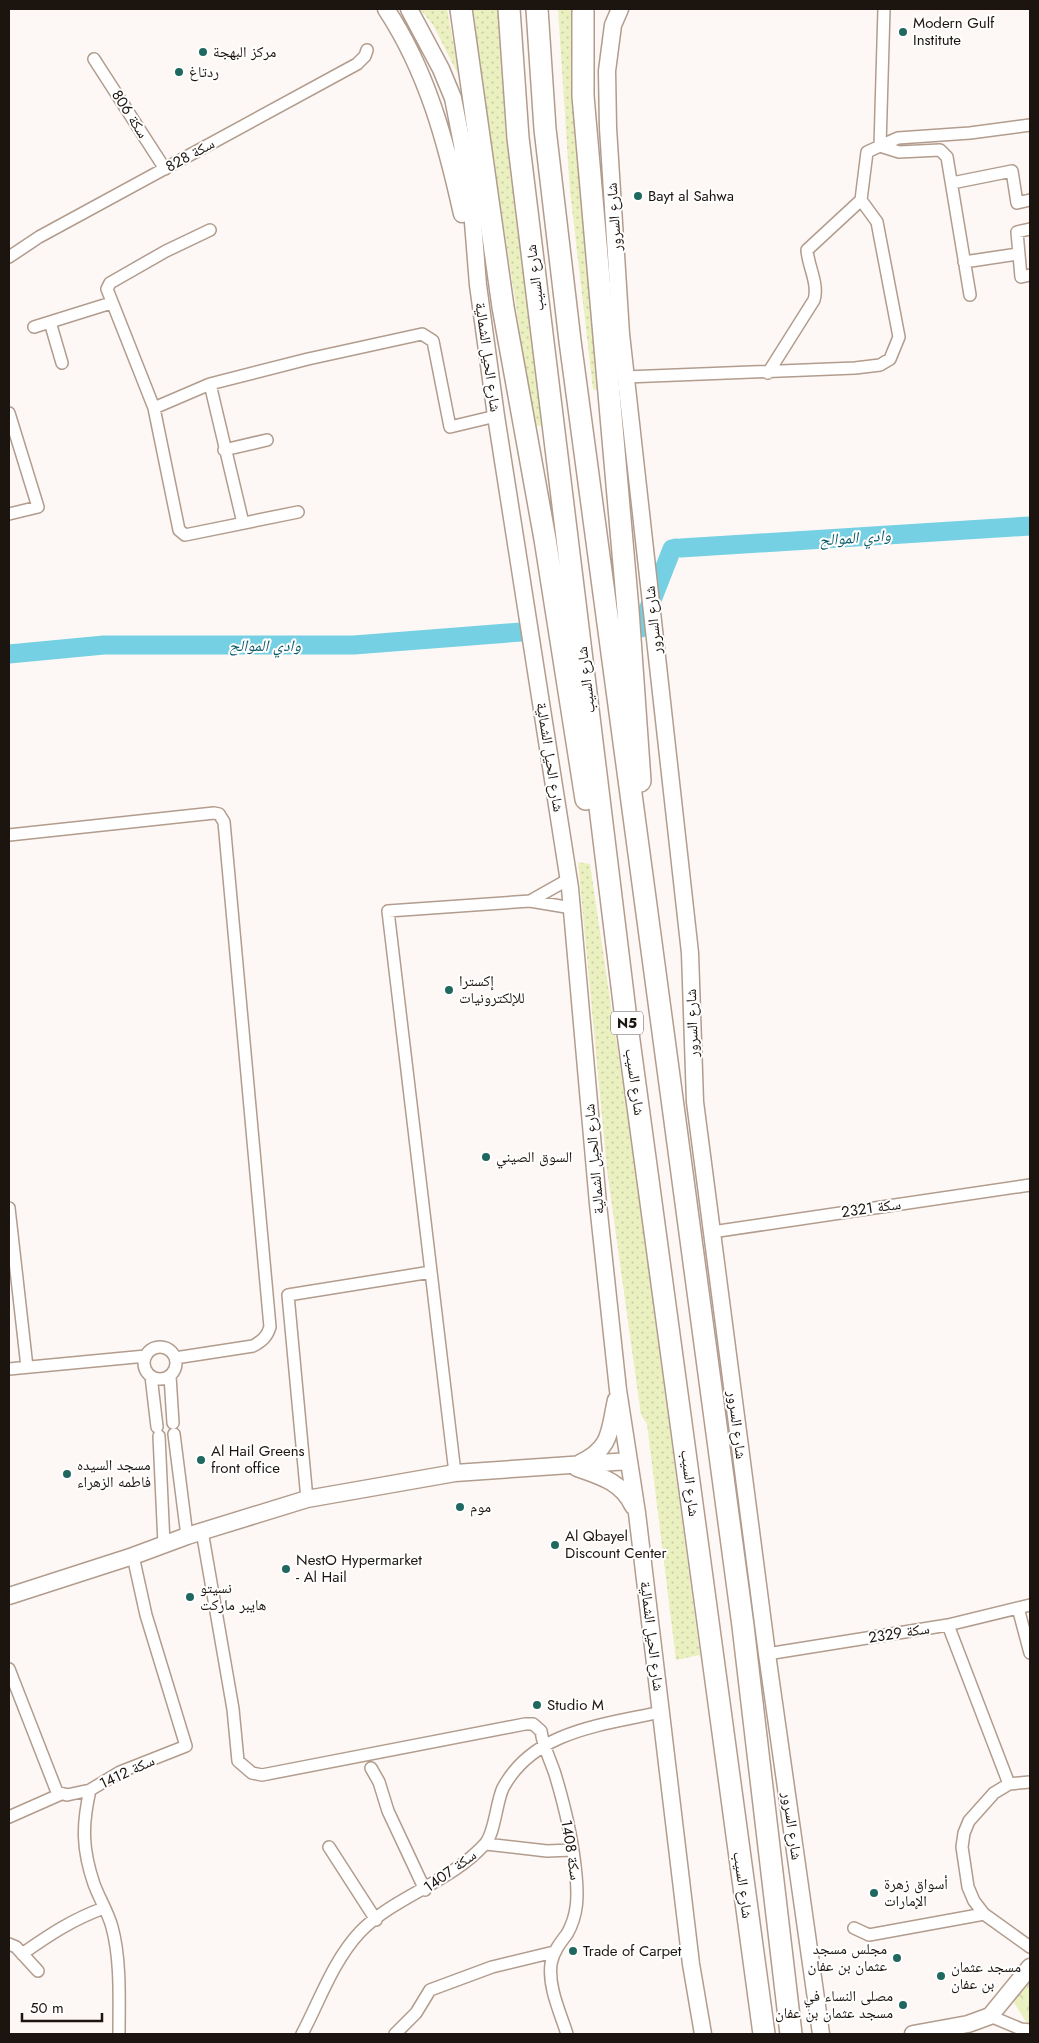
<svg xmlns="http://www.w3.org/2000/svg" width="1039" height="2043" font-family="Jost,'Noto Naskh Arabic',sans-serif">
<defs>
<pattern id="grass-dots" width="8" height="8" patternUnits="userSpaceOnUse" patternTransform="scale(1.25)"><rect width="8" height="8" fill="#ebf0c0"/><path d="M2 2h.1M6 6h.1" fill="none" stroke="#c9cda4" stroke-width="1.8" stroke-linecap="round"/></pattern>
<pattern id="park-crowns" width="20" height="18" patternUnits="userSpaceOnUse" patternTransform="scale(1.25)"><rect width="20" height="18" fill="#ebf0c0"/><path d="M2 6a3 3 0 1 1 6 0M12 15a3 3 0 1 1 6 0" fill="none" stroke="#c9cda4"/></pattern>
</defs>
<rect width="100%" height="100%" fill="#fdf8f5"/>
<path fill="url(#grass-dots)" d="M 420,9 L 447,9 L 460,78 L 433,25 Z
M 473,9 L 498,9 L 525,283 L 543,419 L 541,426 L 534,425 L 484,96 Z
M 558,9 L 571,9 L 577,148 L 601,392 L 593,389 L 570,191 Z
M 578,862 L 590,864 L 632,1146 L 700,1655 L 676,1660 L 647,1424 L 641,1415 L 607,1170 Z"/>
<path fill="url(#park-crowns)" d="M 1030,1974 L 1030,2025 L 1028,2025 L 1011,1998 Z"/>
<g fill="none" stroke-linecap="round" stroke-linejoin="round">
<path stroke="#74d0e2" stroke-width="19" d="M 681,548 L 1030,526
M 641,628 L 672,549 L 676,548
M 9,654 L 104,645 L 354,645 L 521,632"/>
<defs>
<path id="street" d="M 884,9 L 880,146 L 898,138 L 970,133 L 1030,125
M 94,59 L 165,169
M 952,183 L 1012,171 L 1017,203 L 1030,200
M 1030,229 L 1017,232 L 1021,277 L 1030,275
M 210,230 L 166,251 L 110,283 L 107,289 L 154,408 L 179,530 L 185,535 L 298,512
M 9,257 L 39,237 L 357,64 L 365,56 L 367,50
M 964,262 L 1018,254
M 50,322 L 62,363
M 34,327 L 111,303
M 768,373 L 814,300 C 819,284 808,266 807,250 L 861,200
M 626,377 L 855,368 L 880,365 L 890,359 L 899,337 L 877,222 L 861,200 L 867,152 L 880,146 L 899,152 L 940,150 L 947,157 L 970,295
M 210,384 L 243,523
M 154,408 L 210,384 L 308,359 L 422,334 L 433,341 L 450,427 L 496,416
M 9,413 L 38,507 L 9,514
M 224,450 L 267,440
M 9,835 L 214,813 L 219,814 L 224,822 L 270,1327 C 267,1337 262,1341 253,1346 L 175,1358
M 530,901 L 569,879
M 9,1208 L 27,1367
M 712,1232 L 1030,1185
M144 1363a16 16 0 1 1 32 0a16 16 0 1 1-32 0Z
M 9,1369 L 146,1356
M 151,1376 L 157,1427
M 170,1376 L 173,1423
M 174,1434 L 187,1536
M 159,1436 L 164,1544
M 455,1473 L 388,911 L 530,901 L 572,908
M 307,1499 L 288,1295 L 431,1272
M 202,1531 L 233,1709 L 238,1761 L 252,1773 L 262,1775 L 525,1724 L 533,1724 L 541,1731 C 543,1746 550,1759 555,1774 C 565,1807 573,1841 576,1875 C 578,1896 578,1915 567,1934 C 560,1943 553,1952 551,1964 C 548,1987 560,2012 567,2034
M 1018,1608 L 1030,1653
M 948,1625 L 1009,1784
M 767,1654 L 948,1625 L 1030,1605
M 9,1669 L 57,1792 L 67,1795 L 90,1790
M 371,1768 L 379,1782 L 388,1811 L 425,1890
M 1030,1782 L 1009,1784 L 994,1793 L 969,1821 L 964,1833 L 962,1847 L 968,1887 L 974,1901 L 984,1914 L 1030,1947
M 9,1817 L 61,1794
M 486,1844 L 547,1851 L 572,1850
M 329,1847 L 376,1920
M 854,1928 L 869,1935 L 984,1914
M 9,1944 L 16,1947 L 38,1971
M 22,1954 C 49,1935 73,1919 104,1908
M 990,2016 L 1021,2029 L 1030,2030
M 119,2034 C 119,2000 121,1960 112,1927 C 108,1912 99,1898 94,1884 C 82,1849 82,1825 90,1790 L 120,1772 L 186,1746 L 146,1615 L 133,1556
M 302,2034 C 320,2000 333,1961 360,1932 C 395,1896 449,1883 484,1845 C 495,1835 496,1802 503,1788 C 534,1730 604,1725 661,1712
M 395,2034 L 416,2013 L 430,1990 L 492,1967 L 554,1952"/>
<path id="secondary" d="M 386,9 C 427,71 446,142 462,214
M 409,9 L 441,69 L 453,98 L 462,144 L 473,222 L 478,285 L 496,416 L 570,888 L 598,1204 L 618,1390 L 637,1513 L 691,1964 L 703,2034
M 620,9 L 613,25 L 607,71 L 608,128 L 621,334 L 690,953 L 695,1102 L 767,1654 L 821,2034
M 580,1463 C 612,1448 609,1431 616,1400
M 577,1468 C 600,1476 622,1482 633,1506
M 9,1596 L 133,1556 L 187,1536 L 307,1499 L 455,1473 L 629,1461
M 913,2034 L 968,2024 L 990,2016 L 1030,1967"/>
<path id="highway" d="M 461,9 L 503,307 L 545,539 L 586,799
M 509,9 L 518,138 L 625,1011 L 764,2034
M 537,9 L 545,129 L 570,341 L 743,1626 L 791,2034
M 583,9 L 583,96 L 628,610 L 640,781"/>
</defs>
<use href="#street" stroke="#b29c8d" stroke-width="14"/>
<use href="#secondary" stroke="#b29c8d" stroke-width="19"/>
<use href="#highway" stroke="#b29c8d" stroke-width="24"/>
<use href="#street" stroke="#fff" stroke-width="11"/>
<use href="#secondary" stroke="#fff" stroke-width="16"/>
<use href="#highway" stroke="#fff" stroke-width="21"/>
</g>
<g fill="#1e6860" stroke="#fff" stroke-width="2">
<circle cx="903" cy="32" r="5"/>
<circle cx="203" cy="52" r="5"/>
<circle cx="179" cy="72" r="5"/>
<circle cx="638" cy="196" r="5"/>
<circle cx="449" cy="990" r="5"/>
<circle cx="486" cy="1157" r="5"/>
<circle cx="201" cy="1460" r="5"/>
<circle cx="67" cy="1474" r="5"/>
<circle cx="460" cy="1507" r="5"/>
<circle cx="555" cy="1545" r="5"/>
<circle cx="286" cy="1569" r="5"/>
<circle cx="190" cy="1597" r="5"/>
<circle cx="537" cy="1705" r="5"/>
<circle cx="874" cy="1893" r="5"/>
<circle cx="573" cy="1951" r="5"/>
<circle cx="897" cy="1958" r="5"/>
<circle cx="941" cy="1976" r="5"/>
<circle cx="903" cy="2005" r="5"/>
</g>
<g text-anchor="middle" stroke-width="4" stroke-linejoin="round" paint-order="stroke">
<rect fill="#fff" stroke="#605a57" stroke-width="1" x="611" y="1011.5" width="32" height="23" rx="4"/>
<g font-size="14" font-weight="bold" fill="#1c140f">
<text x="627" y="1028">N5</text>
</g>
<g font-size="15" fill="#1c140f" stroke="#fff" text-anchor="start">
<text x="913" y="28">Modern Gulf<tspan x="913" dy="17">Institute</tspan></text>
<text x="213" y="57">مركز البهجة</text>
<text x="189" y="77">ردتاغ</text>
<text x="648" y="201">Bayt al Sahwa</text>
<text x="459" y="986">إكسترا<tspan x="459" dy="17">للإلكترونيات</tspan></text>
<text x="496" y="1162">السوق الصيني</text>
<text x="211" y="1456">Al Hail Greens<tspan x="211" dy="17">front office</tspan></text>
<text x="77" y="1470">مسجد السيده<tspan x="77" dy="17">فاطمه الزهراء</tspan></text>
<text x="470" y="1512">موم</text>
<text x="565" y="1541">Al Qbayel<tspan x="565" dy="17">Discount Center</tspan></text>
<text x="296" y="1565">NestO Hypermarket<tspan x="296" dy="17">- Al Hail</tspan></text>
<text x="200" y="1593">نسيتو<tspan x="200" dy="17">هايبر ماركت</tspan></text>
<text x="547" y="1710">Studio M</text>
<text x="884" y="1889">أسواق زهرة<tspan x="884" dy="17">الإمارات</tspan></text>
<text x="887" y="1954" text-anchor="end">مجلس مسجد<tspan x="887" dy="17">عثمان بن عفان</tspan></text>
<text x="583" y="1956">Trade of Carpet</text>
<text x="951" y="1972">مسجد عثمان<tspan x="951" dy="17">بن عفان</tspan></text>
<text x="893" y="2001" text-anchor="end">مصلى النساء في<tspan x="893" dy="17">مسجد عثمان بن عفان</tspan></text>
</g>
<g font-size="15" fill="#1c140f" stroke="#fff">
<text transform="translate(130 114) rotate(57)" y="5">سكة 806</text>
<text transform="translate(190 155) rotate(-29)" y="5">سكة 828</text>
<text transform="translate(614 217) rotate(-94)" y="5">شارع السرور</text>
<text transform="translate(535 278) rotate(-97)" y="5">شارع السيب</text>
<text transform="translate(488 357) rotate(82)" y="5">شارع الحيل الشمالية</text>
<text transform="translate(653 620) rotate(-96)" y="5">شارع السرور</text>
<text transform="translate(586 680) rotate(-97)" y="5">شارع السيب</text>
<text transform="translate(550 757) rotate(81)" y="5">شارع الحيل الشمالية</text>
<text transform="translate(692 1023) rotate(-92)" y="5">شارع السرور</text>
<text transform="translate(635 1082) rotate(82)" y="5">شارع السيب</text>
<text transform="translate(594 1159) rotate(-95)" y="5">شارع الحيل الشمالية</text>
<text transform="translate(871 1208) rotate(-8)" y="5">سكة 2321</text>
<text transform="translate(737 1425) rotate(83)" y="5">شارع السرور</text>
<text transform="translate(690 1483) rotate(83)" y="5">شارع السيب</text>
<text transform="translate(899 1633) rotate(-9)" y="5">سكة 2329</text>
<text transform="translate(652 1636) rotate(83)" y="5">شارع الحيل الشمالية</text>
<text transform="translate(127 1772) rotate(-25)" y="5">سكة 1412</text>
<text transform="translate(792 1826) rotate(82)" y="5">شارع السرور</text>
<text transform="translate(571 1850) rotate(81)" y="5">سكة 1408</text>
<text transform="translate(450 1871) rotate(-36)" y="5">سكة 1407</text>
<text transform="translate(743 1885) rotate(82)" y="5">شارع السيب</text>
</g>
<g font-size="16" font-style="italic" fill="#095b68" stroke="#fff">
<text transform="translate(855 537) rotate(-4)" y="6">وادي الموالح</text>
<text x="265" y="651">وادي الموالح</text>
</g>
</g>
<rect width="1039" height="2043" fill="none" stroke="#1c140f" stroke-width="20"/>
<path d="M22 2013v8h80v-8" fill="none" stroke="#1c140f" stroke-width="2.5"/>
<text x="30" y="2013" font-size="15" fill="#1c140f" stroke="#ffffff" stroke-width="4" paint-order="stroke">50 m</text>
</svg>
